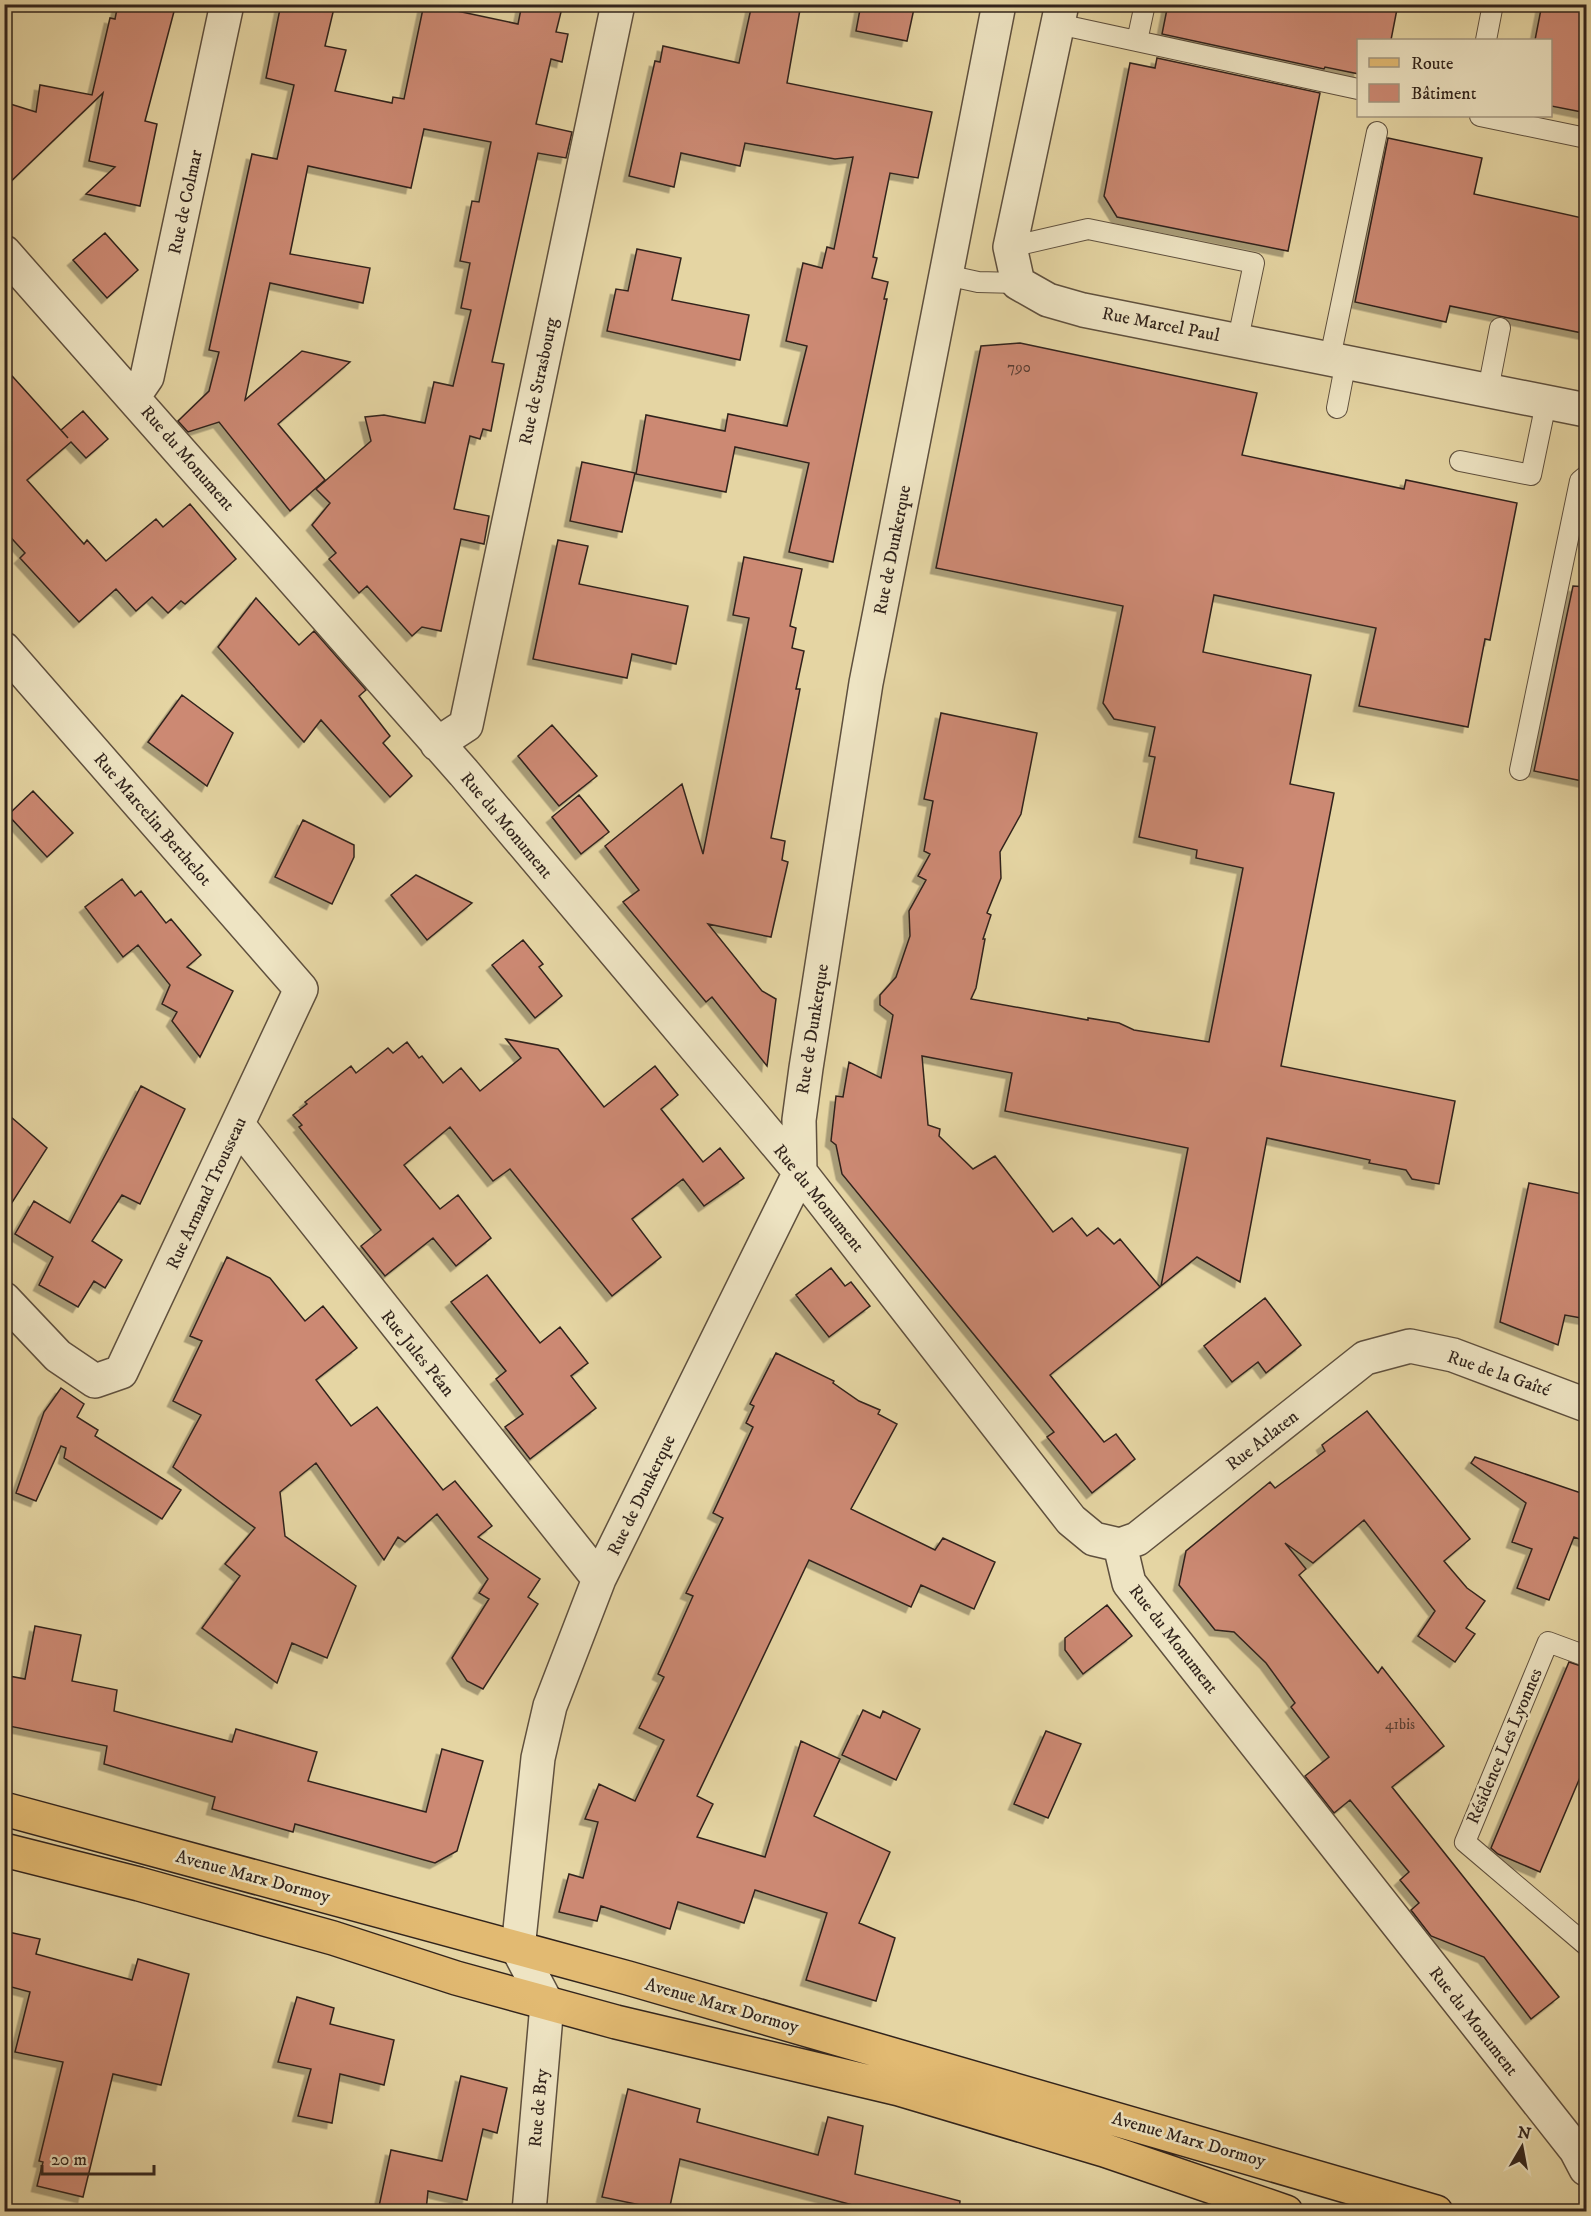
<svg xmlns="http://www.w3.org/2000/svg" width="1591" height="2216" font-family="'IM FELL DW Pica',serif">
<defs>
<filter id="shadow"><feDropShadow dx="-5.5" dy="5.5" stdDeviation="0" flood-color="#0004"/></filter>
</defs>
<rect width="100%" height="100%" fill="#e5d5a3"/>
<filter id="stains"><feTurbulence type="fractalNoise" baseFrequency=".00333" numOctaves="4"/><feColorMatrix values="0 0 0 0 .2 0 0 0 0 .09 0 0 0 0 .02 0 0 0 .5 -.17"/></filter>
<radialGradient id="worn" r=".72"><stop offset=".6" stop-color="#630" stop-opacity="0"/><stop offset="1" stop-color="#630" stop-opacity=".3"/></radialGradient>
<path fill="#cc8973" stroke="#32241c" stroke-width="1.5" filter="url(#shadow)" d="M 118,4 L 176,4 L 145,121 L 157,124 L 140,206 L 86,194 L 115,167 L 89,161 L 103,93 L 4,188 L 4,102 L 36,112 L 40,85 L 92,95 L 110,18 L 115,19 Z
M 281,4 L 335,4 L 325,46 L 346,50 L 335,91 L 392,103 L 393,97 L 404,99 L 424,4 L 518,24 L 522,4 L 563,4 L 556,32 L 568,34 L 562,62 L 551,59 L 536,124 L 572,132 L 566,158 L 538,153 L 492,362 L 504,364 L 491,431 L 483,429 L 480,439 L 470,436 L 454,509 L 489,516 L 484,544 L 461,539 L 441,631 L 422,627 L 412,636 L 367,586 L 359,593 L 329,559 L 336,553 L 312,525 L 330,503 L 316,489 L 371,441 L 365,417 L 384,415 L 425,423 L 434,382 L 453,386 L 471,310 L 461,308 L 470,263 L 460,261 L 472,201 L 479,202 L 491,142 L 424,129 L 411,188 L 308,166 L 290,254 L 370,268 L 363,303 L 270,283 L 245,400 L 302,351 L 350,362 L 278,424 L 325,480 L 290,511 L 219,422 L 188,432 L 178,421 L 209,391 L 219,352 L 209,350 L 252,154 L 277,159 L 294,85 L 266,78 Z
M 752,4 L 801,4 L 787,83 L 932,112 L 918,178 L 890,173 L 873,257 L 877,258 L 872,278 L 888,282 L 884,299 L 887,299 L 833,562 L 789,552 L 809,463 L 735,447 L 726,492 L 636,474 L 646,415 L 725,431 L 728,414 L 787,426 L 807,346 L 786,341 L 803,263 L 822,268 L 827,247 L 834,249 L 853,157 L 835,159 L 745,143 L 740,166 L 681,153 L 674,187 L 629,176 L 655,61 L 660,62 L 663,46 L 739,63 Z
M 861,4 L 915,4 L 907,41 L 856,31 Z
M 1168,4 L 1398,4 L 1391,40 L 1359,40 L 1359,74 L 1325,67 L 1324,69 L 1162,34 Z
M 1542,4 L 1587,4 L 1587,113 L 1551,106 L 1551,40 L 1535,40 Z
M 1157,58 L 1320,93 L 1288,251 L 1117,217 L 1104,196 L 1130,63 L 1155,68 Z
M 1388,138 L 1482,158 L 1474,194 L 1587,219 L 1587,334 L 1450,306 L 1446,322 L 1355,302 Z
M 105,233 L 138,270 L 107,298 L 73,260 Z
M 637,249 L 681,258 L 672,300 L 749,315 L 740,360 L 607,331 L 616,289 L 628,291 Z
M 1020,343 L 1257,393 L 1242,455 L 1404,489 L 1406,480 L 1517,503 L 1490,640 L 1485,639 L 1468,727 L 1359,706 L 1376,628 L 1214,595 L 1203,652 L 1311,675 L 1290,784 L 1334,793 L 1281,1066 L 1455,1101 L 1439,1184 L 1412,1179 L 1406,1170 L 1369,1163 L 1370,1160 L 1267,1138 L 1240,1282 L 1197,1257 L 1161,1286 L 1188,1148 L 1005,1111 L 1012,1073 L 922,1056 L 928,1125 L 940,1129 L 939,1136 L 973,1169 L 995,1156 L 1053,1232 L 1072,1218 L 1087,1236 L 1098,1228 L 1114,1244 L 1120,1239 L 1160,1287 L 1050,1375 L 1104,1442 L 1116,1434 L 1135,1459 L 1092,1493 L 1047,1437 L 1054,1432 L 842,1174 L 836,1145 L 831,1141 L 836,1096 L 843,1097 L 849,1062 L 881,1078 L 893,1015 L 880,1005 L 880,995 L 896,977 L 910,936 L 909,911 L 926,880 L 918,876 L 930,854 L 924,851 L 933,801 L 924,799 L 941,713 L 1037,733 L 1021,814 L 1000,852 L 1001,878 L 987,913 L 991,915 L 983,939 L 985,939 L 976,988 L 971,999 L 1088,1020 L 1088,1018 L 1119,1023 L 1134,1030 L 1209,1042 L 1243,868 L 1196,858 L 1197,850 L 1139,837 L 1155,757 L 1149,756 L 1155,727 L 1114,719 L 1103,703 L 1123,606 L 936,568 L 981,346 Z
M 4,367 L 68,438 L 61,430 L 83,411 L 108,439 L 86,458 L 71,442 L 27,480 L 84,544 L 87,540 L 106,561 L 156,519 L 163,527 L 190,504 L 236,559 L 185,604 L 181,601 L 168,613 L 152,597 L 136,611 L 116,589 L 79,622 L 20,558 L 25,553 L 4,530 Z
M 582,462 L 635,473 L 622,532 L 570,521 Z
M 558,540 L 588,546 L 579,584 L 688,606 L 676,664 L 632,654 L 627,678 L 533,659 Z
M 744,557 L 802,569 L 790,626 L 796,628 L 792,648 L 804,651 L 796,689 L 800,689 L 771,838 L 785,841 L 782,860 L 788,862 L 771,937 L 708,924 L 762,991 L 776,999 L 767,1066 L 712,997 L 706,1002 L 623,902 L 639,890 L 605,846 L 682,784 L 703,854 L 749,618 L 733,615 Z
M 1573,586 L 1587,587 L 1587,782 L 1534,771 Z
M 256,598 L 299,645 L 314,631 L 366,690 L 359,696 L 390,736 L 383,743 L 412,776 L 390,797 L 321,720 L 304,742 L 218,647 Z
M 182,695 L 233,733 L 207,786 L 148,742 Z
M 552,725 L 597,776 L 559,806 L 518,756 Z
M 33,791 L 73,833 L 47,857 L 8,815 Z
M 579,795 L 609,832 L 581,854 L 552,817 Z
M 303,820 L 354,845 L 354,857 L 332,904 L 275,877 Z
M 416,875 L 472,903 L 427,940 L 391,895 Z
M 122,879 L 135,896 L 141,891 L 166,923 L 171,919 L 201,955 L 187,967 L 233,991 L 200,1057 L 172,1021 L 177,1012 L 162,1004 L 170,985 L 138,945 L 123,957 L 85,907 Z
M 523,940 L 543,964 L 539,967 L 562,996 L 535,1018 L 492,965 Z
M 506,1039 L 558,1049 L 604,1107 L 655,1066 L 678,1095 L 661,1109 L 703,1162 L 720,1148 L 744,1178 L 704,1206 L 683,1179 L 632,1219 L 661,1257 L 612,1296 L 510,1169 L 493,1181 L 450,1127 L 404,1165 L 440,1209 L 458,1195 L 491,1238 L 456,1266 L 433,1238 L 385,1276 L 361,1246 L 381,1230 L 299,1127 L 302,1125 L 293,1115 L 307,1104 L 305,1102 L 351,1066 L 356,1073 L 388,1048 L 393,1053 L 407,1042 L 419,1058 L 422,1056 L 443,1083 L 461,1068 L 480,1091 L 521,1058 Z
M 141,1086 L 185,1109 L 140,1204 L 122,1195 L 92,1241 L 122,1260 L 105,1288 L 94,1281 L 78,1307 L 39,1285 L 53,1257 L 15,1234 L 34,1201 L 70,1223 Z
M 4,1111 L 47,1148 L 4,1215 Z
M 1529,1183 L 1587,1195 L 1587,1319 L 1565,1315 L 1558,1345 L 1500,1322 Z
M 227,1257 L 270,1278 L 305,1321 L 323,1306 L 357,1348 L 316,1380 L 351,1426 L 377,1407 L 443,1490 L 455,1481 L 492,1526 L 478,1537 L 540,1579 L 528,1597 L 538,1604 L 483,1689 L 467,1681 L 452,1658 L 489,1599 L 479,1593 L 488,1579 L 437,1514 L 405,1542 L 398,1537 L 384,1560 L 316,1463 L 280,1492 L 285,1536 L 356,1586 L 327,1658 L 292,1643 L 277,1683 L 202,1628 L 240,1576 L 225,1564 L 255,1528 L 173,1467 L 201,1415 L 173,1401 L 202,1341 L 190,1336 Z
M 831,1268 L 845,1286 L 851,1282 L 870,1306 L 829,1337 L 796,1295 Z
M 487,1275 L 540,1343 L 560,1327 L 588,1363 L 571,1376 L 596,1408 L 530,1459 L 505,1427 L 523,1414 L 496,1379 L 506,1371 L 451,1302 Z
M 1265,1298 L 1301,1345 L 1266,1373 L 1258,1362 L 1232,1382 L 1204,1346 Z
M 776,1353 L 834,1381 L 833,1383 L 859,1401 L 880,1410 L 878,1414 L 897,1424 L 851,1509 L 935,1550 L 943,1538 L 995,1562 L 974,1609 L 921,1585 L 911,1607 L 809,1560 L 697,1796 L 713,1804 L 697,1837 L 765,1857 L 801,1741 L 840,1759 L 814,1816 L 890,1852 L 859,1923 L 895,1938 L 876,2001 L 806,1980 L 827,1913 L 755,1890 L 744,1923 L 678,1902 L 670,1929 L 601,1906 L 597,1921 L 559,1912 L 569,1874 L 583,1878 L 598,1822 L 585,1819 L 599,1784 L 635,1801 L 664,1740 L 639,1728 L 664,1677 L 658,1674 L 693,1596 L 686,1593 L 723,1518 L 713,1513 L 753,1427 L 746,1423 L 754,1406 L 750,1404 Z
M 61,1388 L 84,1404 L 77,1417 L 98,1430 L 95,1436 L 181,1490 L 162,1519 L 64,1458 L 66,1448 L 61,1446 L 36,1501 L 16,1493 L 44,1412 Z
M 1367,1411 L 1470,1539 L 1444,1561 L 1467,1588 L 1485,1601 L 1466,1628 L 1475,1634 L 1455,1662 L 1418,1636 L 1435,1611 L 1364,1520 L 1313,1563 L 1285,1543 L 1306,1569 L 1299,1575 L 1378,1673 L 1382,1667 L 1444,1746 L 1392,1787 L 1559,1997 L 1531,2019 L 1484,1957 L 1431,1936 L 1411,1910 L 1419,1903 L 1400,1880 L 1409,1872 L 1350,1800 L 1334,1813 L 1305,1776 L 1329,1757 L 1291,1707 L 1295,1703 L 1266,1663 L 1234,1632 L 1215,1630 L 1179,1585 L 1186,1551 L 1270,1482 L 1275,1488 L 1325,1451 L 1322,1445 Z
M 1475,1457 L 1587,1495 L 1587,1542 L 1574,1537 L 1549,1600 L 1517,1588 L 1532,1549 L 1512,1542 L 1526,1503 L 1471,1463 Z
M 1107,1605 L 1132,1636 L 1083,1674 L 1065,1650 L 1065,1638 Z
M 35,1626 L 81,1635 L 72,1681 L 117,1690 L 114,1711 L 232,1742 L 236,1729 L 317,1752 L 308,1781 L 426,1812 L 442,1749 L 483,1761 L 457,1851 L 435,1863 L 295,1824 L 293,1832 L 212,1809 L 215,1797 L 104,1764 L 107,1746 L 4,1725 L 4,1675 L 25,1679 Z
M 1569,1662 L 1587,1668 L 1587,1761 L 1540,1872 L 1498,1854 L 1491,1848 Z
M 863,1710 L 880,1718 L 883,1711 L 920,1729 L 896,1780 L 842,1755 Z
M 1046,1731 L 1081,1744 L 1048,1818 L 1014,1804 Z
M 4,1931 L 40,1939 L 36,1954 L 132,1980 L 138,1959 L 189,1974 L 161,2085 L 113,2074 L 83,2197 L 37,2186 L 43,2162 L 39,2161 L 63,2062 L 15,2052 L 30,1992 L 4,1985 Z
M 297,1997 L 334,2008 L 330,2024 L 394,2040 L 384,2085 L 340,2074 L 332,2123 L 298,2116 L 311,2069 L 278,2062 Z
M 461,2076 L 507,2088 L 497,2133 L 483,2129 L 467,2200 L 428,2191 L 426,2211 L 378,2211 L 391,2150 L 442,2161 Z
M 628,2089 L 700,2109 L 697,2122 L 818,2155 L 828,2117 L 863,2126 L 855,2174 L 960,2201 L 959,2211 L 875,2211 L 680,2159 L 669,2211 L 602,2197 Z"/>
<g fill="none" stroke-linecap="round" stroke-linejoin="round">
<defs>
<path id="service" d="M 1058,24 L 1358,89
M 1486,40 L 1493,4
M 1137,41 L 1145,4
M 1480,116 L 1586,138
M 1010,247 L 1088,229 L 1254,263 L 1238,339
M 946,275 L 978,282 L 1018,283
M 1330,358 L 1377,132
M 1488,390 L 1500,328
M 1337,408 L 1346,361
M 1460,461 L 1531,475 L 1546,403
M 1520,770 L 1580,481 L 1586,476
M 1586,1656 L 1548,1642 L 1465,1842 L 1586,1945"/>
<path id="minor" d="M 1062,4 L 1010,247 L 1018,283 L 1048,300 L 1083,310 L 1586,410
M 4,252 L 464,773 L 749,1111 L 800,1172 L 1071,1520 L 1094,1539 L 1120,1545
M 134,396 L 147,377 L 227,4
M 4,649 L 301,989 L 121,1372 L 95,1381 L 58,1356 L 4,1299
M 437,744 L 466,725 L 618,4
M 238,1125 L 599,1579
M 1120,1545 L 1129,1583 L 1576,2150 L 1586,2169
M 1120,1545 L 1137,1539 L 1365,1358 L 1410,1346 L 1453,1355 L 1586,1405
M 529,2212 L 547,2004 L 518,1949 L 538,1758 L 550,1706 L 599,1579 L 800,1172 L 799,1120 L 806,1068 L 866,683 L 999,4"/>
<path id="primary" d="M 4,1809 L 628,1978 L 1436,2212
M 4,1850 L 139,1884 L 333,1938 L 456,1978 L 616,2022 L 899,2089 L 1104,2150 L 1286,2212"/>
</defs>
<use href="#service" stroke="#5f503e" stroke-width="22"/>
<use href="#minor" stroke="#5f503e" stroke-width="36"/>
<use href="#primary" stroke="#32241c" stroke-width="36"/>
<use href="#service" stroke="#eee4c3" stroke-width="20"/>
<use href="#minor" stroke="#eee4c3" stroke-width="33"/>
<use href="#primary" stroke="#e2ba72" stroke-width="33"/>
</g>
<g text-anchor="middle" stroke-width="5" stroke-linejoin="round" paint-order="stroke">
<g font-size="15" fill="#583d32">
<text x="1019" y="372">790</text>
<text x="1400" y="1729">41bis</text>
</g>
<g font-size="18" fill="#32241c" stroke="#eee4c3">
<text transform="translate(185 202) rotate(-78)" y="6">Rue de Colmar</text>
<text transform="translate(1161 324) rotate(11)" y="6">Rue Marcel Paul</text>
<text transform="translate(538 381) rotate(-78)" y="6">Rue de Strasbourg</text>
<text transform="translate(188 458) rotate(49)" y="6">Rue du Monument</text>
<text transform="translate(892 550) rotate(-79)" y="6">Rue de Dunkerque</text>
<text transform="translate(153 819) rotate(49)" y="6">Rue Marcelin Berthelot</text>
<text transform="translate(507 825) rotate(50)" y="6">Rue du Monument</text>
<text transform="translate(812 1029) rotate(-81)" y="6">Rue de Dunkerque</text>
<text transform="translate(206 1193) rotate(-65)" y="6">Rue Armand Trousseau</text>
<text transform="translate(819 1198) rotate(51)" y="6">Rue du Monument</text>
<text transform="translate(418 1353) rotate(51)" y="6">Rue Jules Péan</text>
<text transform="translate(1499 1373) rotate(19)" y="6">Rue de la Gaîté</text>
<text transform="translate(1262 1440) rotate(-38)" y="6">Rue Arlaten</text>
<text transform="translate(641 1495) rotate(-64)" y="6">Rue de Dunkerque</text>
<text transform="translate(1174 1639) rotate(52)" y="6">Rue du Monument</text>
<text transform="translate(1504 1746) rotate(-67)" y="6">Résidence Les Lyonnes</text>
<text transform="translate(253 1876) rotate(15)" y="6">Avenue Marx Dormoy</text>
<text transform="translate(722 2005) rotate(16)" y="6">Avenue Marx Dormoy</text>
<text transform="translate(1474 2021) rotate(52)" y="6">Rue du Monument</text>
<text transform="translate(538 2108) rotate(-85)" y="6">Rue de Bry</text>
<text transform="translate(1189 2139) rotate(16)" y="6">Avenue Marx Dormoy</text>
</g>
</g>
<rect width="1591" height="2216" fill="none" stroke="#e5d5a3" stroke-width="24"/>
<rect x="6" y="6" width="1579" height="2204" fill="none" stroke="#32241c" stroke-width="3"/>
<rect x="12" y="12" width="1567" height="2192" fill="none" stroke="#32241c" stroke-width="1.5"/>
<rect x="1357" y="39" width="195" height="78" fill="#eee4c3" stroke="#a39780" stroke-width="1.5"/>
<rect x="1369" y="58" width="30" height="9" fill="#e2ba72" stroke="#a39780" stroke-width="1.5"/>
<text x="1411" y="69" font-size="18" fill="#32241c">Route</text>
<rect x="1369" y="84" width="30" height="18" fill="#cc8973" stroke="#a39780" stroke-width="1.5"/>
<text x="1411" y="99" font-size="18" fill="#32241c">Bâtiment</text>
<g transform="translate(1522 2147) rotate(10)" stroke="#eee4c3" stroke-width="4.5" paint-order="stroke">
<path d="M0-4.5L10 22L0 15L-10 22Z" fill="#32241c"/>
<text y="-9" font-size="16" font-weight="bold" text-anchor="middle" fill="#32241c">N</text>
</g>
<path d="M42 2165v9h112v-9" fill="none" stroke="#32241c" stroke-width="3"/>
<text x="51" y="2165" font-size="18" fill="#32241c" stroke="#eee4c3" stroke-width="4.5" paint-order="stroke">20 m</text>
<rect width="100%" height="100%" filter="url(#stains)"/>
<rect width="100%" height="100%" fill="url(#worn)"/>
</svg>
